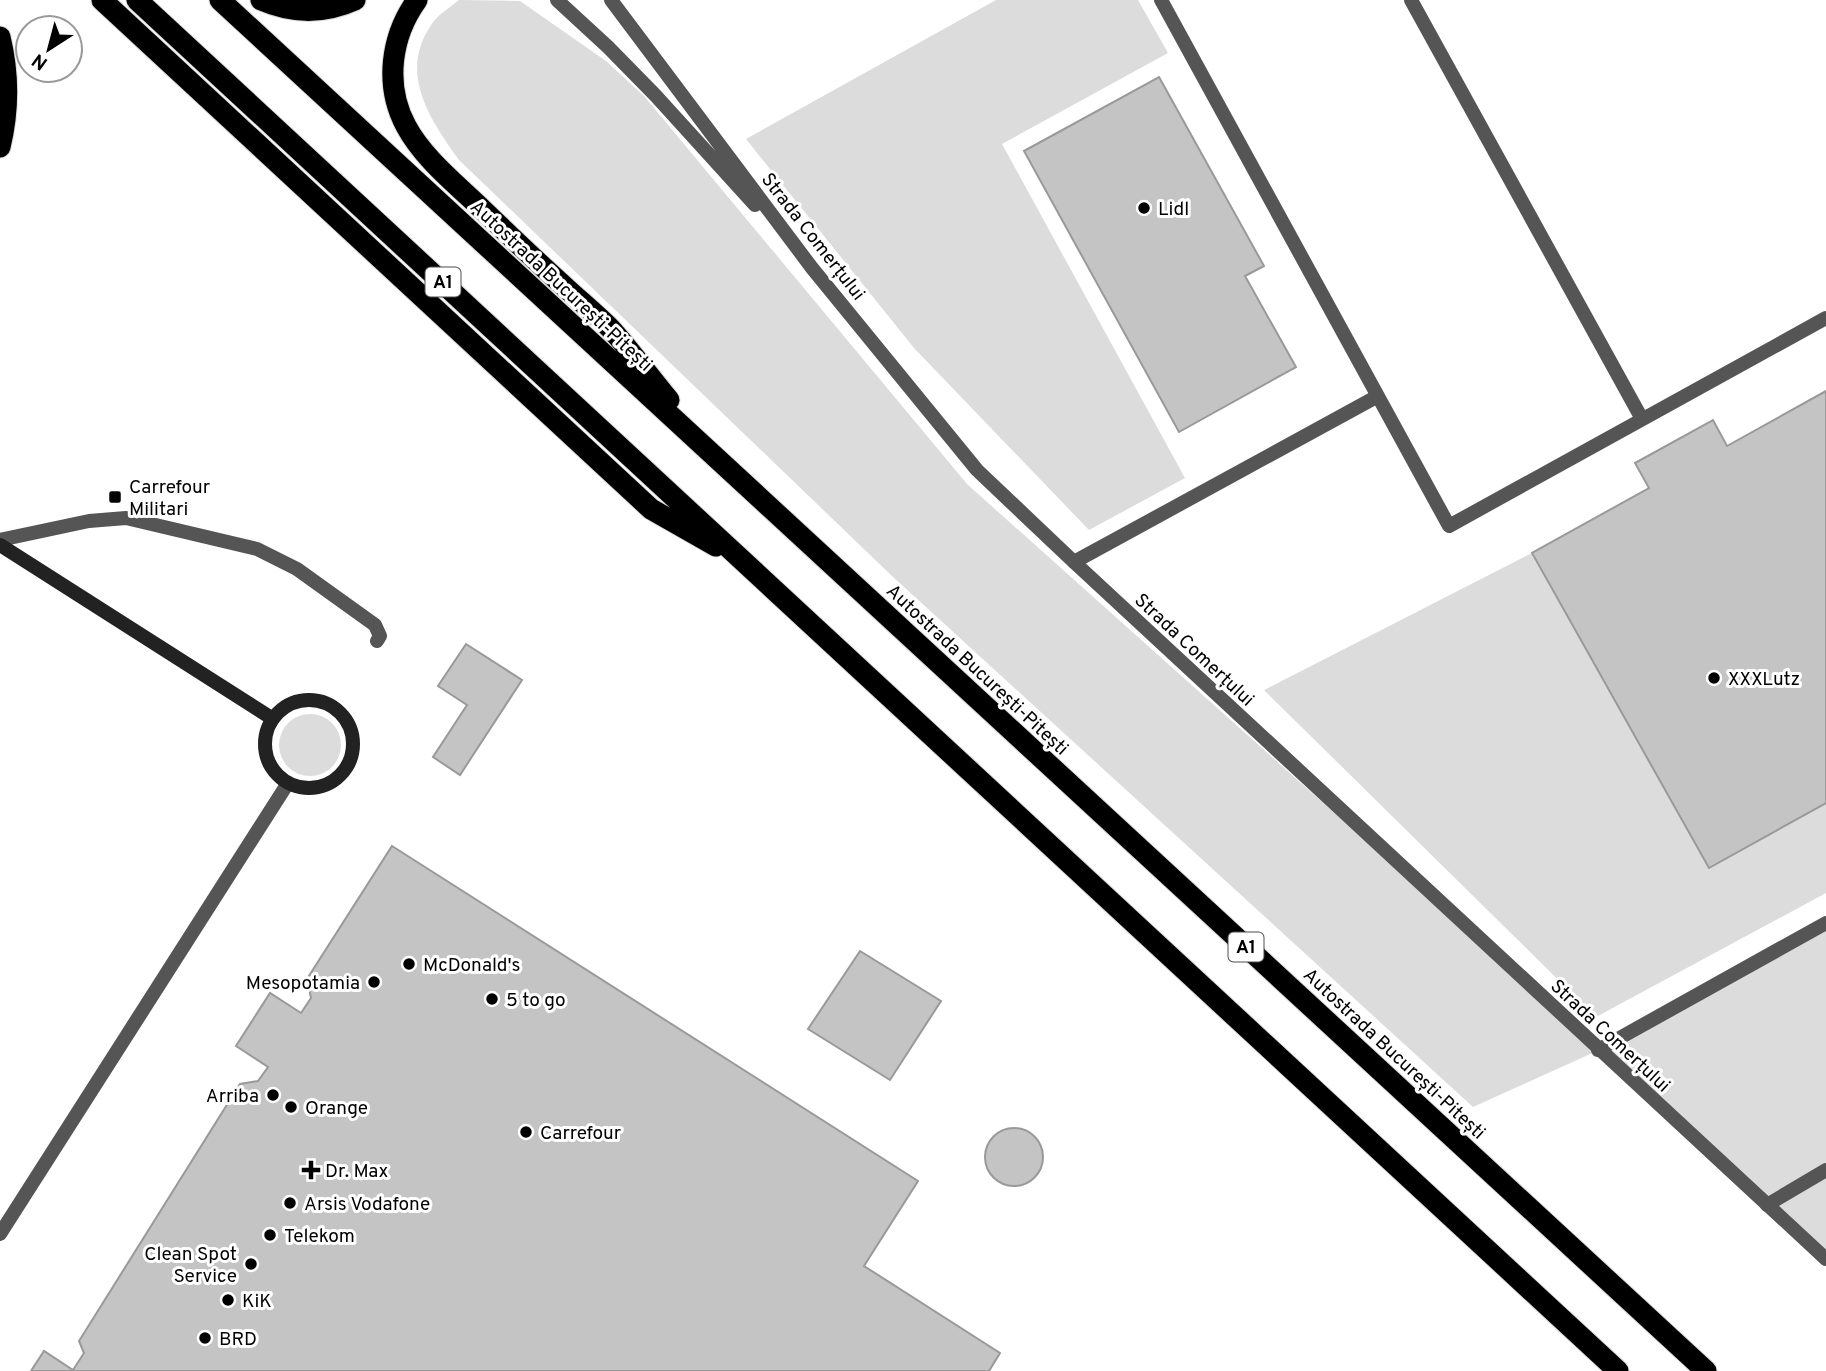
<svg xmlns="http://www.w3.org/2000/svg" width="1826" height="1371" font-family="Overpass,sans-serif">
<rect width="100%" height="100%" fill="#fff"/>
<path fill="#dcdcdc" d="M 459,0 L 520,1 L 606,61 L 644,96 L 967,484 L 1598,1049 L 1826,927 L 1826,1259 L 1599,1050 L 1473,1107 L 892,576 L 459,160 C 430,119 396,71 434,21 C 440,13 451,7 459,0 Z
M 996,0 L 1138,0 L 1168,53 L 1002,144 L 1185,478 L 1089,530 L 914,348 L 746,139 Z
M 1532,553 L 1709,868 L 1826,803 L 1826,893 L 1596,1017 L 1264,690 Z
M279 745a31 31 0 1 1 62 0a31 31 0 1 1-62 0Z"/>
<path fill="#c4c4c4" stroke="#999" stroke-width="2" d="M 1159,77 L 1264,266 L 1245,276 L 1296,367 L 1179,432 L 1024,151 Z
M 1826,391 L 1826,803 L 1709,868 L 1532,553 L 1649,488 L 1635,463 L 1713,420 L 1727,446 Z
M 466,644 L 522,680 L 460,775 L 433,757 L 467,705 L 438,686 Z
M 392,846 L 918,1181 L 864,1266 L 1000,1353 L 989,1371 L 31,1371 L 44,1351 L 73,1370 L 84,1353 L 79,1341 L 240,1084 L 258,1081 L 268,1067 L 236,1046 L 270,993 L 301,1013 L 311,998 L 307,979 Z
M 860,951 L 941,1001 L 890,1080 L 808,1029 Z
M985 1157a29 29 0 1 1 58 0a29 29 0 1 1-58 0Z"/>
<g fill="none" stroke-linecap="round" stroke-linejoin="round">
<defs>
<path id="highway" d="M 102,0 L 651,509 L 716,546
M 137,0 L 1618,1371
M 220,0 L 1706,1371
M 261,0 C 293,14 324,14 355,0
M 417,0 C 391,36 384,85 406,126 C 423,158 456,184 482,209 C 509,235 536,261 564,286 C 579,300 596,314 611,329 C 631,351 649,376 669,400
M 0,37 C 9,74 9,110 0,147"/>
</defs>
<use href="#highway" stroke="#dbdbdb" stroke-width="23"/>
<path stroke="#555" stroke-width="14" d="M 1161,0 L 1449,526 L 1826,318
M 1411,0 L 1642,419
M 0,540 L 89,521 L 126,518 L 257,549 L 297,569 L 375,625 L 380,636 L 377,641
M 1074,562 L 1378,396
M 1598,1050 L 1826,923
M 1767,1205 L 1826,1170"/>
<path stroke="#555" stroke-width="14" d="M 557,0 L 608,47 L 656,96 L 755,205
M 611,0 L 812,268 L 977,470 L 1074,562 L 1826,1259
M 0,1234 L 288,783"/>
<path stroke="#222" stroke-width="14" d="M 0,545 L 273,719
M265 744a44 44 0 1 1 88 0a44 44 0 1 1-88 0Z"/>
<use href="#highway" stroke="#000" stroke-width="21"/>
</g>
<g fill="#000" stroke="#fff" stroke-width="2.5">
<circle cx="1144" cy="208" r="7"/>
<rect x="108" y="490" width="14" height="14" rx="3.5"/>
<circle cx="1714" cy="678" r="7"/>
<circle cx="409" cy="964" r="7"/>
<circle cx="374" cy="982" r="7"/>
<circle cx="492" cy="999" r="7"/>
<circle cx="273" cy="1095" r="7"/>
<circle cx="291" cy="1107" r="7"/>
<circle cx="526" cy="1132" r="7"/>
<path d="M307.5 1159.5h7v7h7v7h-7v7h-7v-7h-7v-7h7z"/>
<circle cx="290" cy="1203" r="7"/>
<circle cx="270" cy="1235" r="7"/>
<circle cx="251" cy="1264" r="7"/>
<circle cx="228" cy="1300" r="7"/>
<circle cx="205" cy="1338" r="7"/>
</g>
<g text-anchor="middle" stroke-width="6" stroke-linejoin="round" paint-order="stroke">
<g fill="#fff" stroke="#4c4c4c" stroke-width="2">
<rect x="425.5" y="267.5" width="35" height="29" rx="5"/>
<rect x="1228.5" y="932.5" width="35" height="29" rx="5"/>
</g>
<g font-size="18" font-weight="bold" fill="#000">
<text x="443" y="288">A1</text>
<text x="1246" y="953">A1</text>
</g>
<g font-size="19" fill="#000" stroke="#fff" text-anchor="start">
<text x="1158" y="215">Lidl</text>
<text x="129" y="493">Carrefour<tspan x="129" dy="22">Militari</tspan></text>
<text x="1728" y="685">XXXLutz</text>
<text x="423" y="971">McDonald's</text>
<text x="360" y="989" text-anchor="end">Mesopotamia</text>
<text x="506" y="1006">5 to go</text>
<text x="259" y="1102" text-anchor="end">Arriba</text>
<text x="305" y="1114">Orange</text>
<text x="540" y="1139">Carrefour</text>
<text x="325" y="1177">Dr. Max</text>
<text x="304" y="1210">Arsis Vodafone</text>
<text x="284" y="1242">Telekom</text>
<text x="237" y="1260" text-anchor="end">Clean Spot<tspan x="237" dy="22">Service</tspan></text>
<text x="242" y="1307">KiK</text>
<text x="219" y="1345">BRD</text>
</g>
<g font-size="19" fill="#000" stroke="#fff">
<text transform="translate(814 236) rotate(52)" y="7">Strada Comerțului</text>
<text transform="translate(562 285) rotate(43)" y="7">Autostrada București-Pitești</text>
<text transform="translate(1195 649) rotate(43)" y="7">Strada Comerțului</text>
<text transform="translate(978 669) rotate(43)" y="7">Autostrada București-Pitești</text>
<text transform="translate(1611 1035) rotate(43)" y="7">Strada Comerțului</text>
<text transform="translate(1395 1053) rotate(43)" y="7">Autostrada București-Pitești</text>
</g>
</g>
<g transform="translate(49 49) rotate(216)"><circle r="33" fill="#ffffff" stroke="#999999" stroke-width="2"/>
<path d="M0-5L12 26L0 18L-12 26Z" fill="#000000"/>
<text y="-10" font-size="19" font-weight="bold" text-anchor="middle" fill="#000000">N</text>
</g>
</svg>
